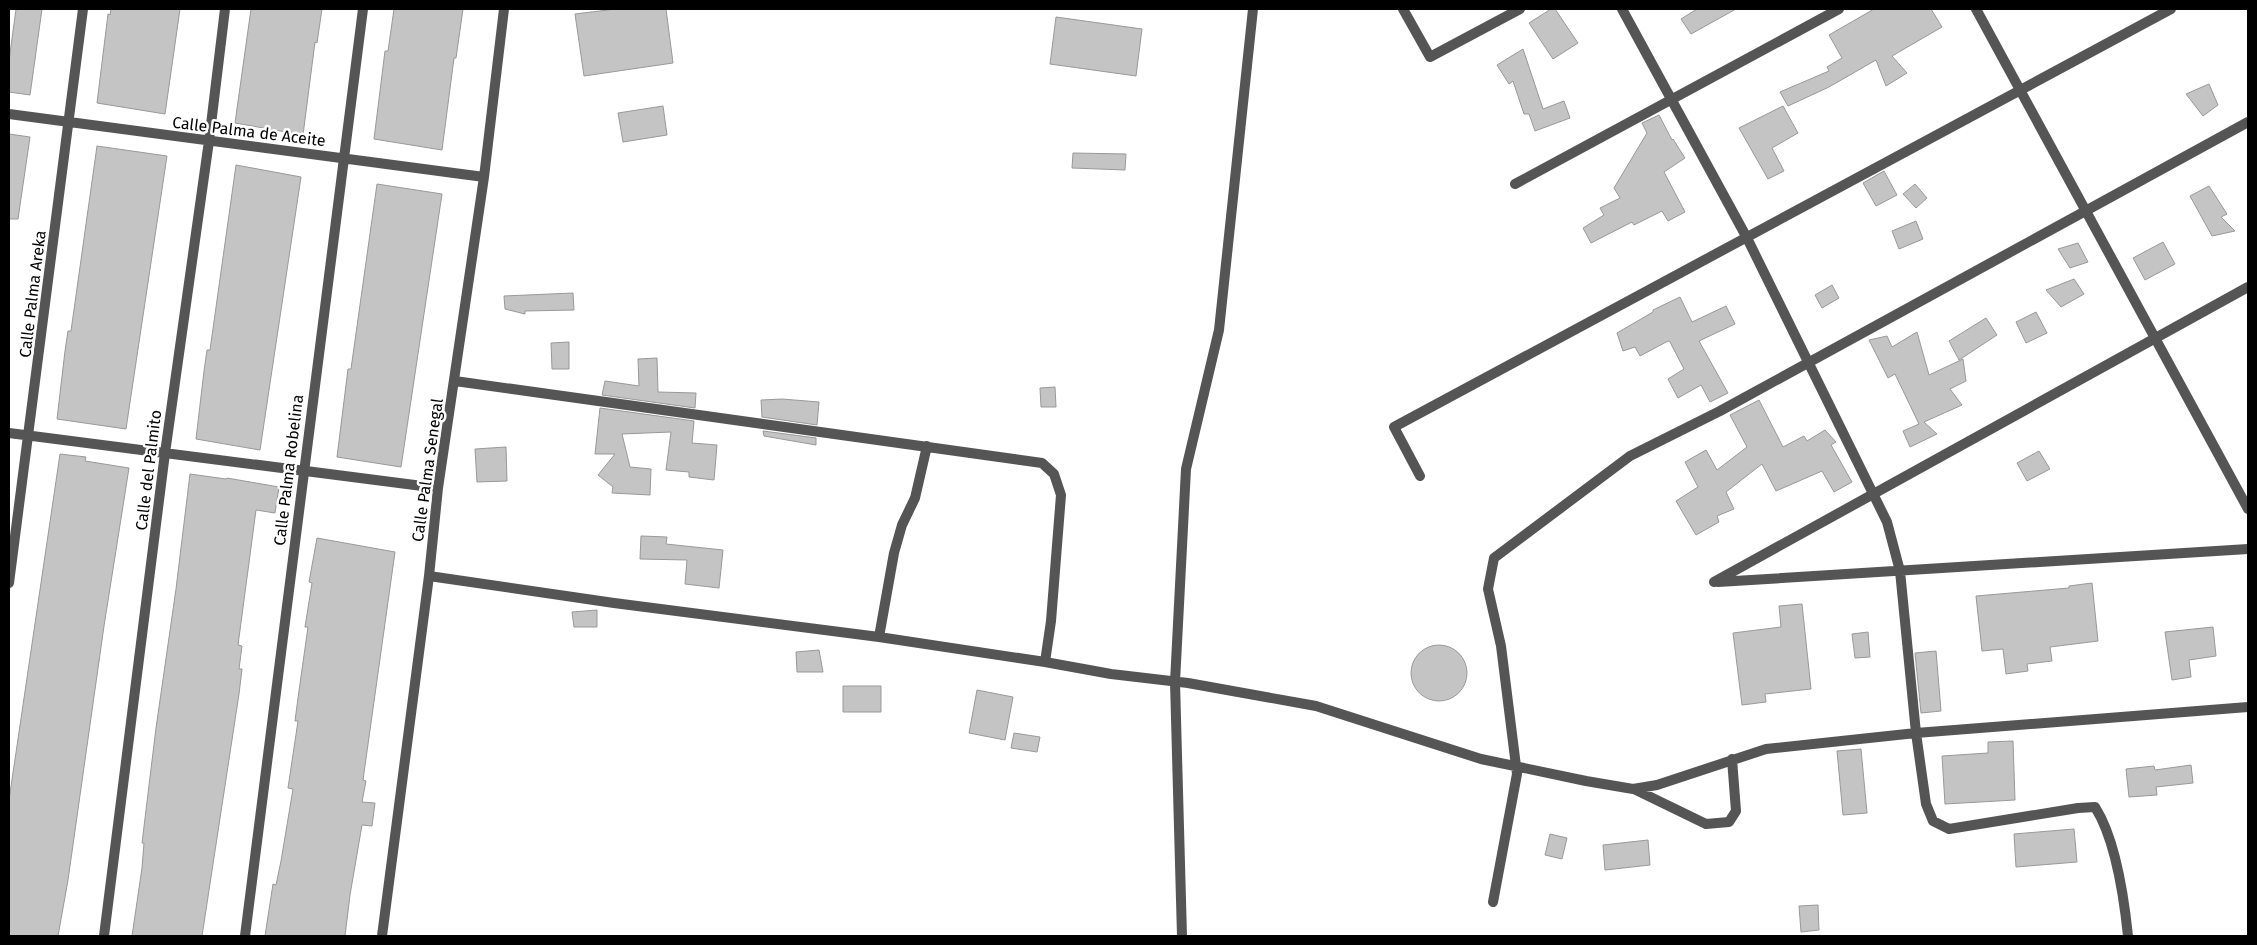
<svg xmlns="http://www.w3.org/2000/svg" width="2257" height="945" font-family="'Fira Sans',sans-serif">
<rect width="100%" height="100%" fill="#fff"/>
<path fill="#c4c4c4" stroke="#999" d="M 16,9 L 42,9 L 30,95 L 9,92 L 9,61 Z
M 111,9 L 180,9 L 165,114 L 97,103 L 108,14 L 110,15 Z
M 251,9 L 322,9 L 317,43 L 315,42 L 303,135 L 235,123 Z
M 394,9 L 463,9 L 456,58 L 454,58 L 442,150 L 374,139 L 385,51 L 388,51 Z
M 616,9 L 666,9 L 673,63 L 584,76 L 575,14 Z
M 1551,9 L 1555,9 L 1578,43 L 1553,59 L 1529,23 Z
M 1697,9 L 1736,9 L 1691,34 L 1681,19 Z
M 1874,9 L 1931,9 L 1942,27 L 1892,56 L 1907,73 L 1886,86 L 1876,60 L 1829,87 L 1788,106 L 1780,92 L 1829,71 L 1827,67 L 1842,58 L 1829,35 Z
M 1056,17 L 1142,29 L 1136,76 L 1050,64 Z
M 1523,49 L 1543,109 L 1564,101 L 1570,118 L 1535,131 L 1529,114 L 1524,114 L 1513,81 L 1509,84 L 1497,65 Z
M 2209,84 L 2218,105 L 2203,116 L 2186,94 Z
M 663,106 L 667,135 L 623,142 L 618,113 Z
M 1783,106 L 1798,133 L 1772,148 L 1784,171 L 1768,179 L 1739,128 Z
M 1659,115 L 1672,140 L 1673,139 L 1685,158 L 1664,172 L 1685,212 L 1668,221 L 1662,211 L 1634,225 L 1632,222 L 1591,243 L 1583,228 L 1604,215 L 1600,208 L 1620,198 L 1614,188 L 1647,133 L 1642,123 Z
M 9,134 L 30,137 L 18,219 L 9,219 Z
M 97,146 L 167,156 L 126,429 L 57,419 L 65,351 L 68,331 L 71,331 Z
M 1073,153 L 1126,154 L 1125,170 L 1072,168 Z
M 236,165 L 301,177 L 260,450 L 196,439 L 204,371 L 207,350 L 210,350 Z
M 1884,171 L 1897,195 L 1876,206 L 1863,183 Z
M 377,184 L 442,194 L 401,467 L 337,457 L 348,369 L 351,369 Z
M 1915,184 L 1927,198 L 1916,208 L 1903,194 Z
M 2209,186 L 2227,214 L 2221,217 L 2235,231 L 2212,236 L 2190,196 Z
M 1916,221 L 1923,239 L 1899,249 L 1892,231 Z
M 2163,242 L 2175,264 L 2145,280 L 2133,258 Z
M 2078,243 L 2088,262 L 2070,268 L 2058,249 Z
M 2074,279 L 2084,294 L 2061,307 L 2046,290 Z
M 1832,285 L 1839,298 L 1822,308 L 1815,295 Z
M 573,293 L 574,310 L 525,311 L 525,314 L 505,309 L 504,296 Z
M 1680,297 L 1692,322 L 1726,306 L 1735,324 L 1699,341 L 1728,393 L 1710,402 L 1701,385 L 1678,398 L 1668,379 L 1684,369 L 1670,342 L 1668,341 L 1640,356 L 1635,347 L 1623,351 L 1617,333 L 1653,312 L 1653,310 Z
M 2036,312 L 2047,333 L 2026,343 L 2016,322 Z
M 1986,318 L 1997,335 L 1959,360 L 1949,341 Z
M 1917,332 L 1929,375 L 1963,359 L 1966,381 L 1950,389 L 1962,405 L 1924,422 L 1937,434 L 1910,447 L 1903,431 L 1919,424 L 1895,374 L 1888,378 L 1869,340 L 1887,336 L 1892,347 Z
M 569,342 L 569,369 L 552,369 L 551,343 Z
M 657,358 L 658,392 L 696,393 L 695,408 L 602,395 L 605,381 L 639,386 L 638,359 Z
M 1055,387 L 1056,407 L 1041,407 L 1040,388 Z
M 782,399 L 819,402 L 817,425 L 762,417 L 761,400 Z
M 1759,400 L 1783,447 L 1804,436 L 1807,441 L 1825,430 L 1836,442 L 1831,445 L 1852,482 L 1834,492 L 1822,471 L 1776,491 L 1762,464 L 1726,492 L 1734,509 L 1717,516 L 1719,522 L 1696,535 L 1676,501 L 1698,487 L 1685,462 L 1706,450 L 1717,470 L 1747,447 L 1730,415 Z
M 600,408 L 694,421 L 692,443 L 717,445 L 714,480 L 689,477 L 689,472 L 666,470 L 671,432 L 622,434 L 630,467 L 651,469 L 650,495 L 612,493 L 613,487 L 598,475 L 615,454 L 595,454 Z
M 763,431 L 816,438 L 816,445 L 764,436 Z
M 506,447 L 507,481 L 477,482 L 475,449 Z
M 2039,451 L 2050,469 L 2027,481 L 2017,463 Z
M 60,454 L 86,457 L 85,461 L 129,468 L 104,626 L 68,880 L 58,936 L 9,936 L 9,800 Z
M 190,474 L 226,479 L 227,478 L 279,487 L 275,513 L 256,510 L 238,645 L 242,646 L 239,669 L 242,669 L 239,694 L 202,936 L 132,936 L 142,868 L 144,843 L 142,843 L 156,728 L 176,589 Z
M 641,536 L 667,537 L 666,544 L 723,550 L 719,588 L 685,584 L 687,560 L 640,559 Z
M 317,538 L 395,552 L 363,780 L 366,781 L 362,802 L 375,803 L 372,826 L 362,825 L 350,895 L 345,936 L 265,936 L 273,884 L 276,885 L 281,861 L 293,789 L 288,788 L 298,721 L 295,721 L 298,698 L 308,627 L 305,627 L 312,583 L 309,582 Z
M 2092,583 L 2098,641 L 2050,647 L 2052,661 L 2027,664 L 2028,671 L 2006,674 L 2003,649 L 1982,651 L 1976,596 L 2069,588 L 2069,586 Z
M 1802,604 L 1811,689 L 1765,694 L 1766,702 L 1742,705 L 1733,633 L 1781,627 L 1779,606 Z
M 597,610 L 597,627 L 574,627 L 572,612 Z
M 2213,627 L 2216,656 L 2189,660 L 2191,677 L 2172,680 L 2165,632 Z
M 1868,632 L 1870,657 L 1855,658 L 1852,634 Z
M1411 673a28 28 0 1 1 56 0a28 28 0 1 1-56 0Z
M 819,650 L 823,672 L 797,672 L 796,652 Z
M 1936,651 L 1941,711 L 1921,713 L 1915,653 Z
M 843,686 L 881,686 L 881,712 L 843,712 Z
M 977,690 L 1013,697 L 1005,740 L 969,733 Z
M 1014,733 L 1040,737 L 1037,752 L 1011,748 Z
M 2013,741 L 2015,800 L 1945,804 L 1942,756 L 1988,753 L 1988,742 Z
M 1861,749 L 1867,813 L 1843,815 L 1837,751 Z
M 2191,765 L 2193,783 L 2156,787 L 2157,795 L 2129,797 L 2126,769 L 2154,766 L 2155,770 Z
M 2074,829 L 2077,862 L 2016,867 L 2014,834 Z
M 1550,834 L 1567,838 L 1562,859 L 1545,855 Z
M 1648,840 L 1650,865 L 1605,870 L 1603,845 Z
M 1818,905 L 1819,930 L 1801,932 L 1799,906 Z"/>
<g fill="none" stroke-linecap="round" stroke-linejoin="round">
<path stroke="#555" stroke-width="10" d="M 1403,9 L 1430,57 L 1520,9
M 1622,9 L 1747,238 L 1887,522 L 1900,571 L 1916,733 L 1926,804 L 1933,821 L 1949,829 L 2078,808 L 2095,807 C 2116,840 2124,897 2128,936
M 1976,9 L 2248,509
M 9,114 L 484,177
M 1515,184 L 1839,9
M 455,381 L 1042,463 L 1054,474 L 1061,495 L 1051,621 L 1045,662
M 9,433 L 438,488
M 1420,476 L 1394,427 L 2171,9
M 429,576 L 614,603 L 879,637 L 1045,662 L 1111,674 L 1188,683 L 1316,706 L 1481,759 L 1586,781 L 1633,789 L 1657,785 L 1766,749 L 1916,733 L 2248,707
M 1714,582 L 2248,287
M 1718,582 L 2248,549
M 9,583 L 83,9
M 879,637 L 894,553 L 902,525 L 915,498 L 927,446
M 1634,789 L 1706,824 L 1729,822 L 1736,811 L 1732,759
M 1493,902 L 1517,774 L 1501,646 L 1488,589 L 1494,558 L 1630,456 L 1720,411 L 2248,122
M 104,936 L 165,453 L 209,141 L 225,9
M 245,936 L 363,9
M 382,936 L 429,576 L 438,488 L 484,177 L 504,9
M 1182,936 L 1175,682 L 1186,469 L 1219,330 L 1253,9"/>
</g>
<g text-anchor="middle" stroke-width="5" stroke-linejoin="round" paint-order="stroke">
<g font-size="16" fill="#000" stroke="#fff">
<text transform="translate(249 131) rotate(7)" y="6">Calle Palma de Aceite</text>
<text transform="translate(32 294) rotate(-83)" y="6">Calle Palma Areka</text>
<text transform="translate(148 470) rotate(-83)" y="6">Calle del Palmito</text>
<text transform="translate(288 470) rotate(-83)" y="6">Calle Palma Robelina</text>
<text transform="translate(427 470) rotate(-82)" y="6">Calle Palma Senegal</text>
</g>
</g>
<rect width="2257" height="945" fill="none" stroke="#000000" stroke-width="20"/>
</svg>
